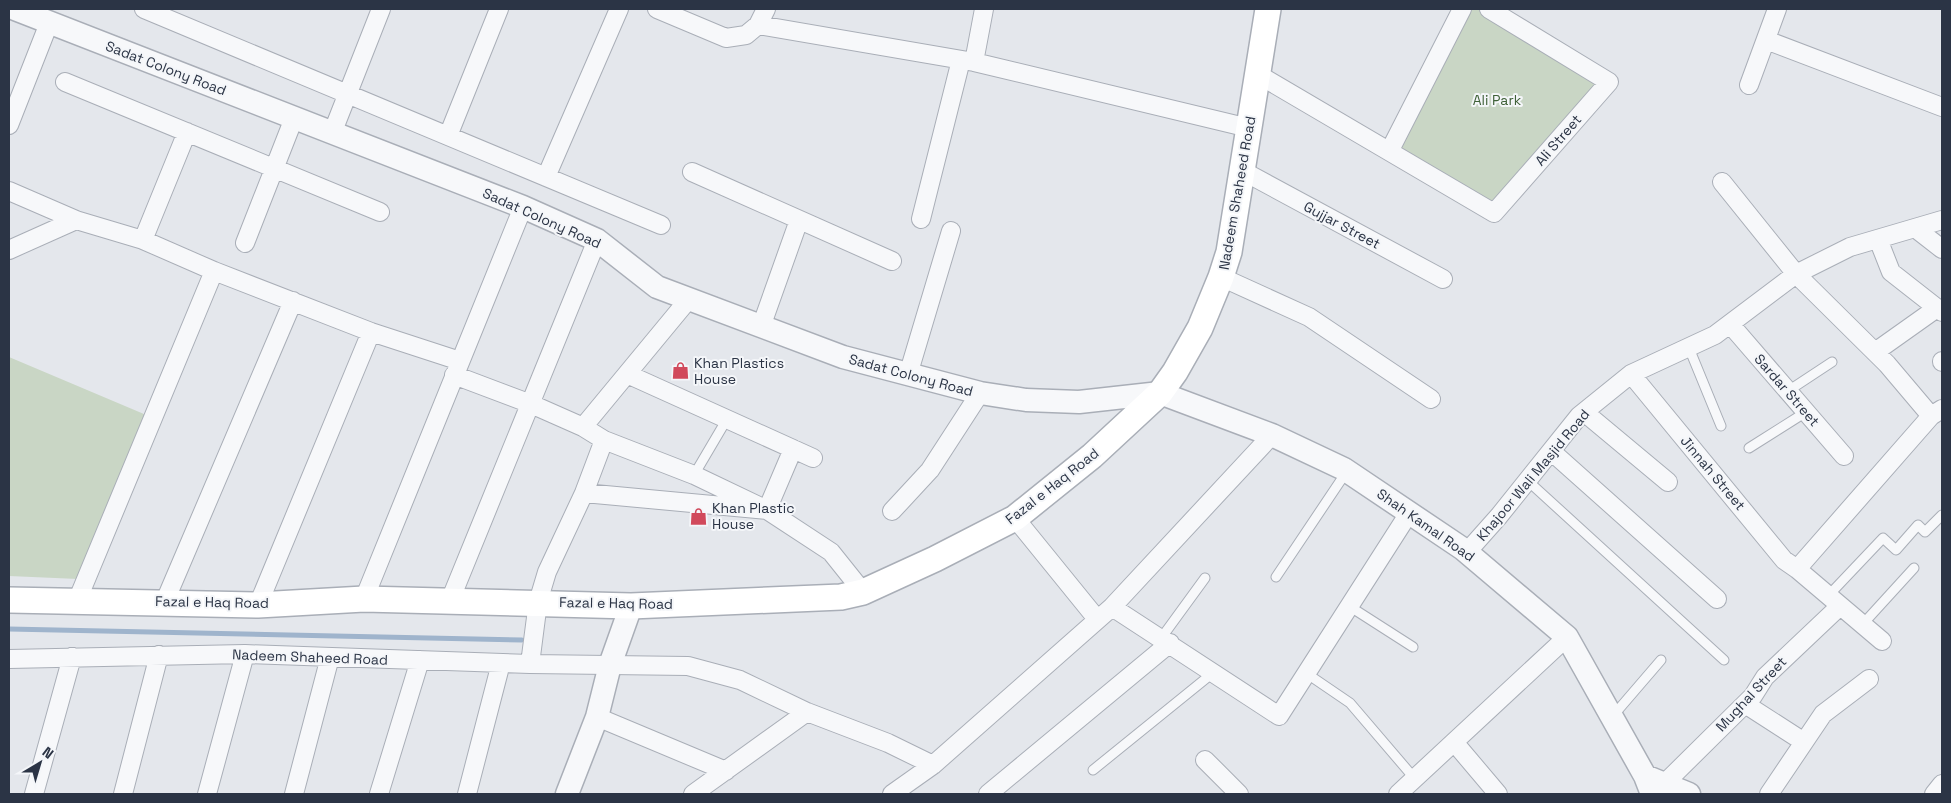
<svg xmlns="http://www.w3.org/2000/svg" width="1951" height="803" font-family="'Space Grotesk',sans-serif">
<rect width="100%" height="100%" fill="#e4e7ec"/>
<path fill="#c9d6c5" d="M 1462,9 L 1489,9 L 1609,82 L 1494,213 L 1390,150 Z
M 9,357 L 151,417 L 78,579 L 9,576 Z"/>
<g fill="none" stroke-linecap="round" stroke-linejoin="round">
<path stroke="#9fb4cc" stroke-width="5" d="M 9,629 L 522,640"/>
<defs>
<path id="service" d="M 1689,348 L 1721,426
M 1788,391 L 1832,362
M 1749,448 L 1806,412
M 694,475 L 727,419
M 1528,481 L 1724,660
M 1276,577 L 1347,471
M 1828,596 L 1883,538 L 1896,550 L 1918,525 L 1925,532 L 1942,515
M 1349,606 L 1413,647
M 1862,625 L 1914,568
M 1162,637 L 1205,578
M 1306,673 L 1350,703 L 1415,779
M 1612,717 L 1661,660
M 1093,770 L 1214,672"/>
<path id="minor" d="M 144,9 L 661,225
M 657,9 L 726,38 L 746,35 L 758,25 L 974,62
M 984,9 L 974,62 L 1249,128
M 758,25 L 766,9
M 1766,40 L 1942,107
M 1259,75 L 1494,213 L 1609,82 L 1489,9
M 65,82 L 380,212
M 1749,85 L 1777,9
M 9,125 L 49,23
M 333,131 L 381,9
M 448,136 L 499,9
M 1390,150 L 1462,9
M 1241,170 L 1443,279
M 692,172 L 892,261
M 546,177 L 619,9
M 1722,182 L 1796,274 L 1887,364 L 1931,416
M 9,191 L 76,220 L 143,240 L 214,271 L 371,332 L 460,361
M 921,219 L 961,60
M 1915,228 L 1942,249
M 1878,239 L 1891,272 L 1942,312
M 143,240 L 187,132
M 245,243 L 294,118
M 9,250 L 76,220
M 1221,277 L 1309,317 L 1431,399
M 1730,324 L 1844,456
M 761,327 L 799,220
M 1875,352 L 1937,308
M 1942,361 L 1942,362
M 627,374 L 813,458
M 1631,374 L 1784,560 L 1797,569
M 454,375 L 531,404 L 583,427 L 604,440 L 694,475 L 767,510 L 831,552 L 863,592
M 908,375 L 951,231
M 1584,412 L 1668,482
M 583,427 L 688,300
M 1551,451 L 1717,599
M 584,493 L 767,510 L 793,449
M 892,511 L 930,470 L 980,393
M 1015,518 L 1097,619
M 1467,552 L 1499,516 L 1579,416 L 1631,374 L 1715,335 L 1796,274 L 1850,247 L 1942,220
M 364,599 L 523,207
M 77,601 L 214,271
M 165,601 L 293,301
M 449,603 L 597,240
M 258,605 L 371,332
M 1112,607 L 1279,716 L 1409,513
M 1882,641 L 1797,569 L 1931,416 L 1942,409
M 9,659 L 245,654 L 530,664 L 688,666 L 740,680 L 807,712 L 888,743 L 933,765
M 530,664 L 538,602 L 547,572 L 584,493 L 604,440
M 1745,704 L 1804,742
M 597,717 L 726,771
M 1454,742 L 1498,794
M 1205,760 L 1239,794
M 1664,784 L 1753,696 L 1765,677 L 1840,606
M 34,794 L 72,657
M 123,794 L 159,655
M 207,794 L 245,654
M 294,794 L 330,657
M 379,794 L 420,660
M 467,794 L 501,663
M 693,794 L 807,712
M 892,794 L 933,765 L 1112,607 L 1272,435
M 988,794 L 1170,643
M 1398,794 L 1567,637
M 1769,794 L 1823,714 L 1869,679
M 1934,794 L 1942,784"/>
<path id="tertiary" d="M 15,9 L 523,207 L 597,240 L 657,287 L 843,357 L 980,393 L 1026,400 L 1079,402 L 1160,393 L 1272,435 L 1344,469 L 1463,549 L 1567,637 L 1645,776 L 1652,794
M 1645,776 L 1689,794
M 567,794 L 597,717 L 610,665 L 631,606"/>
<path id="secondary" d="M 9,600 L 258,605 L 364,599 L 631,606 L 841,597 L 863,592 L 935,559 L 1015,518 L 1092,456 L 1160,393 L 1175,372 L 1200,328 L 1221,277 L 1229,252 L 1268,9"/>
</defs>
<use href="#service" stroke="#a9aeb7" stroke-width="11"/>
<use href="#minor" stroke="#a9aeb7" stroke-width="20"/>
<use href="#tertiary" stroke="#a9aeb7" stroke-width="25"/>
<use href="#secondary" stroke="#a9aeb7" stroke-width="28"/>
<use href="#service" stroke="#f7f8fa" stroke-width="9"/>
<use href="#minor" stroke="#f7f8fa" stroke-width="18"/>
<use href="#tertiary" stroke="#f7f8fa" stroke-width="22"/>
<use href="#secondary" stroke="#fff" stroke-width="25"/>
</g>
<defs>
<symbol id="shop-bare" viewBox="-9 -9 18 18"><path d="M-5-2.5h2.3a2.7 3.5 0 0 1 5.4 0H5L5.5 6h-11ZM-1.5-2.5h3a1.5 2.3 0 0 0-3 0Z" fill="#d1495b" stroke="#f4f6f9" stroke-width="2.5" paint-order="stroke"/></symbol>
</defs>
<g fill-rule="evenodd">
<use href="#shop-bare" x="668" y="358" width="25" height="25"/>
<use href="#shop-bare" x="686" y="504" width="25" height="25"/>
</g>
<g text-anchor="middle" stroke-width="4" stroke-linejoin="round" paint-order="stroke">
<g font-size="14" fill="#2b3445" stroke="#f4f6f9">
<text transform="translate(166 68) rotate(21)" y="5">Sadat Colony Road</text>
<text transform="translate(1558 140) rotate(-49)" y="5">Ali Street</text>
<text transform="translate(1237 193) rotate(-80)" y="5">Nadeem Shaheed Road</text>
<text transform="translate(542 218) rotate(24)" y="5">Sadat Colony Road</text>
<text transform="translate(1342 225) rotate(28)" y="5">Gujjar Street</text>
<text transform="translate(911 375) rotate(15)" y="5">Sadat Colony Road</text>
<text transform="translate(1787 390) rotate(49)" y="5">Sardar Street</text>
<text transform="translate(1713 473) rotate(50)" y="5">Jinnah Street</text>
<text transform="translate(1533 475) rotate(-50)" y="5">Khajoor Wali Masjid Road</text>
<text transform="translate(1052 486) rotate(-38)" y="5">Fazal e Haq Road</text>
<text transform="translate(1426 525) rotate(35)" y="5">Shah Kamal Road</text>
<text transform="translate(212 602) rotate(1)" y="5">Fazal e Haq Road</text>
<text transform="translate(616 603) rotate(1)" y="5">Fazal e Haq Road</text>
<text transform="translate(310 657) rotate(2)" y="5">Nadeem Shaheed Road</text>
<text transform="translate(1751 694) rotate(-47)" y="5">Mughal Street</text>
</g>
<g font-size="14" fill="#3f6138" stroke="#f4f6f9">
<text x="1497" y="105">Ali Park</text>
</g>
<g font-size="14" fill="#2b3445" stroke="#f4f6f9" text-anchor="start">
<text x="694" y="368">Khan Plastics<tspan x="694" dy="16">House</tspan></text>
<text x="712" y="513">Khan Plastic<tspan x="712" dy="16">House</tspan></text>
</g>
</g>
<rect width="1951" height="803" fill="none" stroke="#2b3445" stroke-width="20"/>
<g transform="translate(40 763) rotate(38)" stroke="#f4f6f9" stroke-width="4" paint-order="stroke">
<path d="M0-4L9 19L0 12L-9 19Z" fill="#2b3445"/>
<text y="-8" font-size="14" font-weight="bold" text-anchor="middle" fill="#2b3445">N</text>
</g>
</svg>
